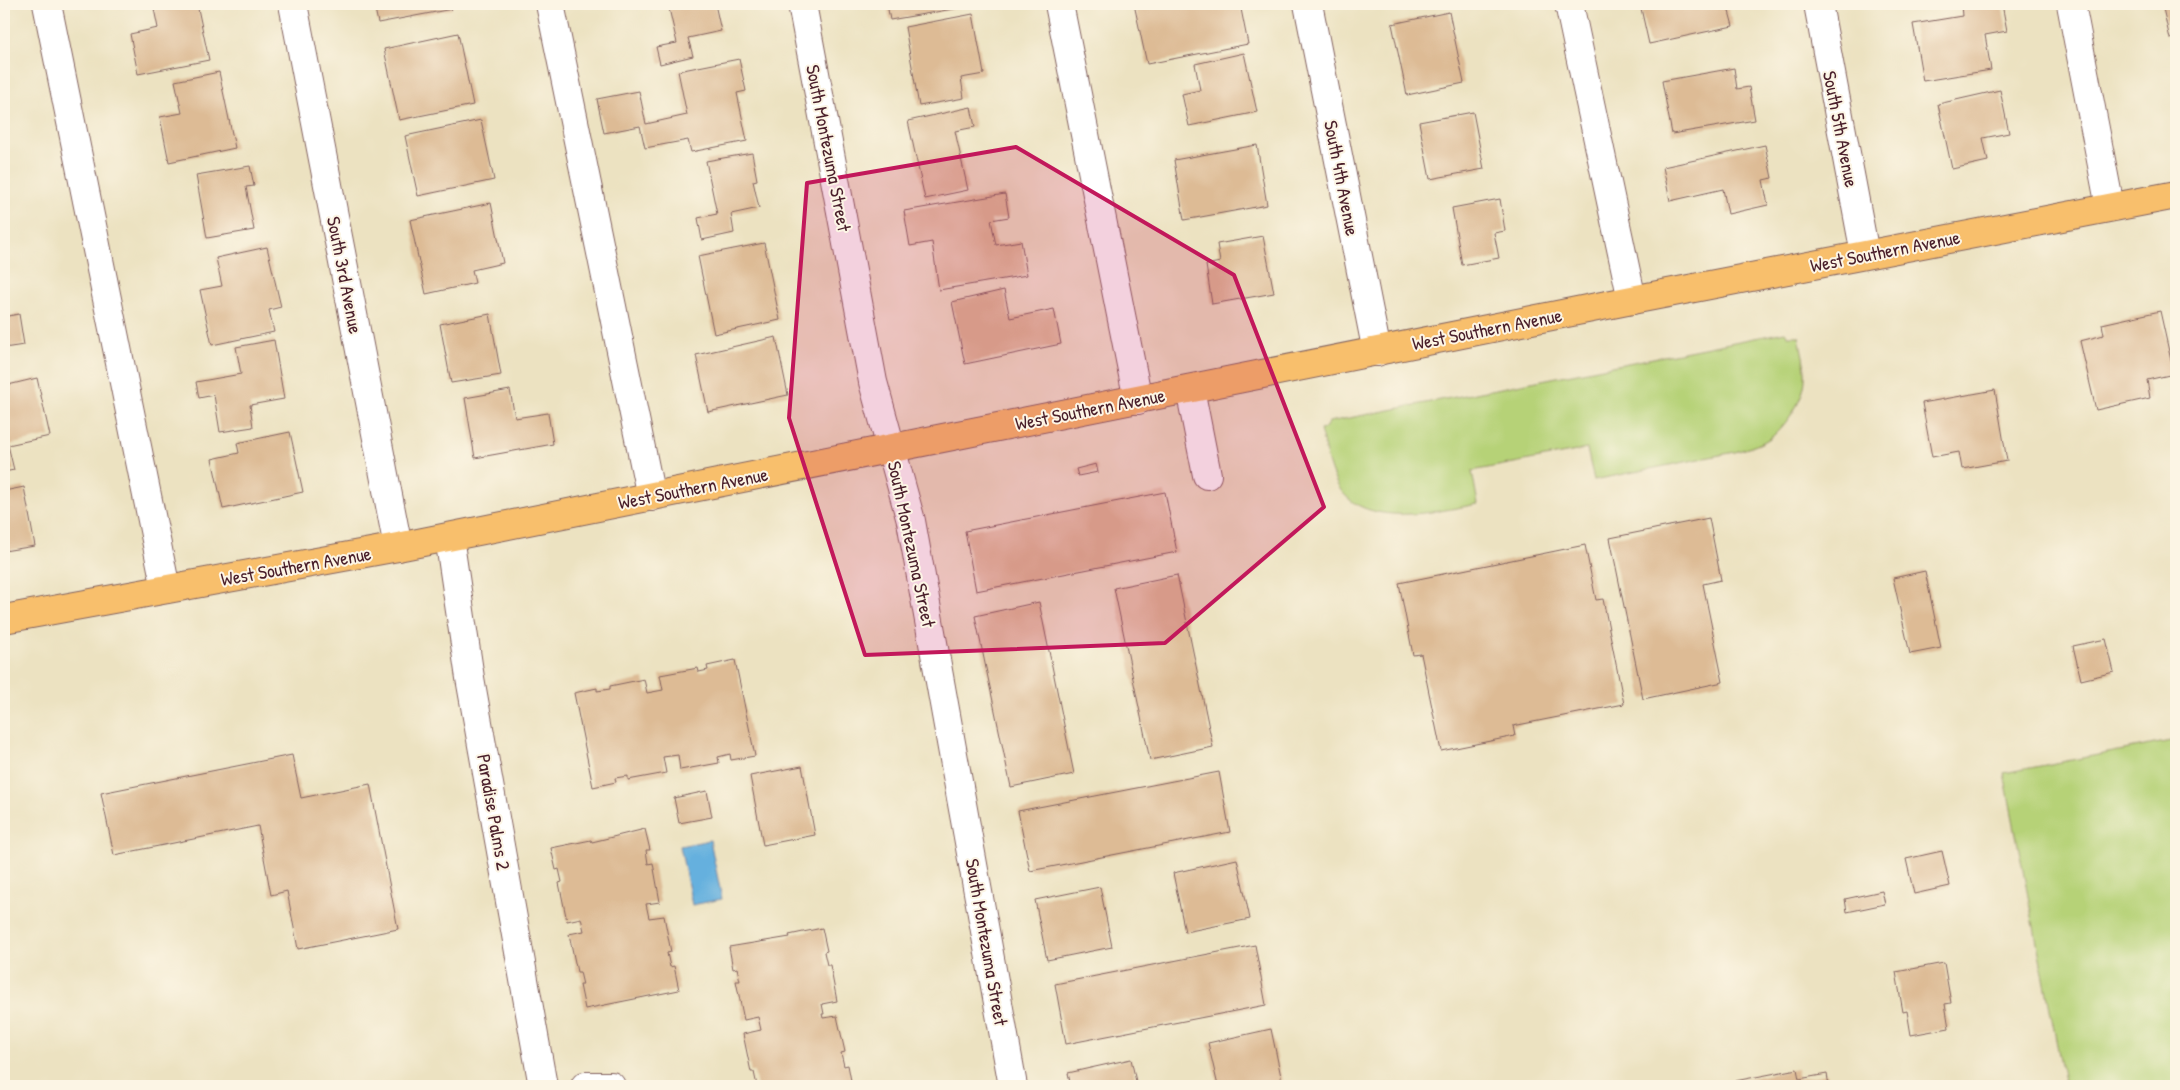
<svg xmlns="http://www.w3.org/2000/svg" width="2180" height="1090" font-family="'Patrick Hand',sans-serif">
<style>
.green{fill:#b6d277;stroke:#807851}
.water{fill:#65b0de;stroke:#586884}
.building{fill:#ddbb95}
.lines{fill:none;stroke-linecap:round;stroke-linejoin:round}
.minor-casing{stroke:#836360;stroke-width:30}
.major-casing{stroke:#836360;stroke-width:30}
.minor{stroke:#fff;stroke-width:28}
.major{stroke:#f8bf6c;stroke-width:28}
.marked{fill:#c2185b;fill-opacity:0.2;stroke:#c2185b;stroke-width:4;stroke-linejoin:round}
.labels{text-anchor:middle;stroke-width:4;stroke-linejoin:round;paint-order:stroke}
.street-label{font-size:19px;fill:#4a1f2b;stroke:#fcf5e5}
</style>
<rect width="100%" height="100%" fill="#fcf5e5"/>
<filter id="ink" filterUnits="userSpaceOnUse"><feTurbulence type="fractalNoise" baseFrequency=".02" numOctaves="2"/><feDisplacementMap in="SourceGraphic" scale="10" xChannelSelector="R" yChannelSelector="G"/><feConvolveMatrix kernelMatrix="1 2 1 2 8 2 1 2 1" color-interpolation-filters="sRGB"/></filter>
<filter id="wash" filterUnits="userSpaceOnUse"><feTurbulence type="fractalNoise" baseFrequency=".0096" numOctaves="4" result="noise"/><feDisplacementMap in="SourceGraphic" scale="20" xChannelSelector="R" yChannelSelector="G"/><feGaussianBlur stdDeviation="1.12" result="paint"/><feColorMatrix in="noise" values="0 0 0 0 0 0 0 0 0 0 0 0 0 0 0 0 0 1.4 0 .05"/><feComposite in="paint" operator="in"/></filter>
<g filter="url(#wash)">
<rect width="100%" height="100%" fill="#ece2c1"/>
<g class="green">
<path d="M1785,332L1788,336H1799C1801,349 1806,365 1805,378C1805,398 1788,422 1774,435C1764,444 1748,448 1735,452L1594,480L1587,449L1472,471L1478,504C1438,511 1362,531 1337,484C1328,468 1325,447 1320,430L1324,429L1329,422Z"/>
<path d="M2176,740V1086H2065L2004,773Z"/>
</g>
<path class="water" d="M710,840L722,899L692,905L680,846Z"/>
<g id="blocks">
<g class="building">
<path d="M153,4H197L209,60L138,74L130,34L158,28Z"/>
<path d="M374,4H451L452,9L378,23Z"/>
<path d="M668,4H715L721,31L688,38L693,56L660,64L656,47L677,43Z"/>
<path d="M887,4H976V5L890,20Z"/>
<path d="M1134,4H1240L1248,44L1147,64Z"/>
<path d="M1640,4H1727L1733,26L1649,44Z"/>
<path d="M1961,4H2002L2007,31L1985,35L1991,70L1923,81L1913,24L1962,16Z"/>
<path d="M2162,4H2176V38L2170,39Z"/>
<path d="M1449,12L1464,83L1407,95L1392,24Z"/>
<path d="M973,14L984,74L961,78L964,98L919,106L905,27Z"/>
<path d="M458,33L473,105L399,120L384,49Z"/>
<path d="M1244,53L1257,112L1189,126L1182,94L1200,90L1195,64Z"/>
<path d="M739,59L746,91L737,93L747,141L691,152L688,140L645,148L640,126L604,133L597,99L639,91L646,124L687,115L678,71Z"/>
<path d="M1734,68L1737,89L1749,87L1755,120L1672,134L1662,81Z"/>
<path d="M219,72L235,148L169,162L160,117L182,113L175,81Z"/>
<path d="M2000,90L2009,133L1983,138L1988,161L1952,169L1938,104Z"/>
<path d="M971,107L975,127L955,131L968,190L925,199L908,121Z"/>
<path d="M1473,112L1484,169L1430,179L1419,122Z"/>
<path d="M481,120L494,180L418,196L405,136Z"/>
<path d="M1257,145L1267,205L1184,220L1174,160Z"/>
<path d="M1765,145L1772,178L1763,180L1768,205L1728,214L1723,189L1670,201L1663,167Z"/>
<path d="M752,153L757,180L753,181L759,208L731,214L734,233L702,240L698,218L717,214L706,161Z"/>
<path d="M250,166L254,186L246,187L254,230L207,238L196,175Z"/>
<path d="M1005,194L1009,217L991,220L996,245L1021,241L1027,275L939,290L932,242L910,246L904,211Z"/>
<path d="M1500,199L1505,231L1494,233L1499,258L1462,265L1452,208Z"/>
<path d="M491,203L503,263L472,270L475,283L426,294L410,220Z"/>
<path d="M1263,236L1274,293L1212,304L1206,265L1220,262L1217,244Z"/>
<path d="M764,243L780,320L714,334L698,256Z"/>
<path d="M267,247L281,307L269,310L274,332L212,345L200,290L222,286L216,258Z"/>
<path d="M1004,290L1010,318L1054,309L1061,344L965,364L952,302Z"/>
<path d="M4,299L8,316L19,314L24,345L4,348Z"/>
<path d="M2160,311L2174,374L2147,380L2150,398L2096,410L2080,341L2104,335L2102,324Z"/>
<path d="M490,314L501,375L451,383L440,324Z"/>
<path d="M776,337L788,395L708,412L696,355Z"/>
<path d="M274,340L284,399L250,405L253,427L220,432L214,395L199,398L196,382L241,374L236,347Z"/>
<path d="M37,378L50,436L8,445L14,470L4,472V386Z"/>
<path d="M510,390L515,418L548,413L553,444L475,458L465,398Z"/>
<path d="M1995,390L2007,461L1962,469L1959,452L1932,457L1922,403Z"/>
<path d="M290,432L303,492L223,509L212,459L239,453L237,443Z"/>
<path d="M1096,464L1098,472L1078,476L1076,469Z"/>
<path d="M24,487L35,546L4,551V491Z"/>
<path d="M1165,492L1177,552L976,591L965,531Z"/>
<path d="M1709,518L1721,580L1703,584L1723,682L1643,699L1610,538Z"/>
<path d="M1585,545L1596,600L1603,599L1624,704L1513,726L1515,736L1441,751L1421,654L1413,655L1399,583Z"/>
<path d="M1925,571L1941,648L1910,654L1893,578Z"/>
<path d="M1177,575L1213,747L1150,760L1114,588Z"/>
<path d="M1039,602L1074,774L1011,787L975,616Z"/>
<path d="M2106,639L2114,672L2081,680L2073,646Z"/>
<path d="M735,660L755,756L731,760L730,754L718,757L719,763L680,770L678,755L663,757L666,773L628,780V776L615,778L616,782L593,787L574,693L597,688V691L610,689V686L644,679L647,693L663,690L660,675L698,668L699,672L708,670L707,666Z"/>
<path d="M292,755L301,798L370,784L398,929L298,949L287,891L271,895L258,826L114,855L101,793Z"/>
<path d="M802,766L815,835L763,845L750,776Z"/>
<path d="M1219,772L1230,832L1030,871L1018,811Z"/>
<path d="M707,791L712,817L679,823L674,798Z"/>
<path d="M645,829L650,850H646L648,864L653,863L660,902L646,904L649,918L664,916L671,952L667,953L670,967L674,966L679,990L585,1009L580,985H583L580,972H577L569,934L584,931L581,918L567,921L559,883L562,882L559,869L556,870L551,848L591,840L592,842Z"/>
<path d="M1942,851L1950,886L1914,894L1906,859Z"/>
<path d="M1237,859L1250,919L1185,932L1173,873Z"/>
<path d="M1100,887L1112,947L1047,960L1035,900Z"/>
<path d="M1882,891L1885,904L1847,912L1845,899Z"/>
<path d="M822,928L827,951L824,952L827,965H830L837,1001L822,1004L824,1014H822L823,1018L837,1016L845,1052L841,1053L844,1066L848,1065L852,1086H757L754,1072H751L743,1034L761,1030L758,1017L744,1020L736,981H740L737,968L733,969L729,947L790,937L789,935Z"/>
<path d="M1255,945L1266,1005L1066,1044L1055,984Z"/>
<path d="M1944,963L1951,1003L1945,1004L1949,1028L1911,1035L1907,1011L1903,1012L1896,972Z"/>
<path d="M1271,1029L1283,1086H1218L1208,1043Z"/>
<path d="M1131,1059L1137,1086H1071L1068,1073Z"/>
<path d="M1797,1069L1799,1079L1827,1074L1829,1086H1709Z"/>
</g>
</g>
</g>
<g filter="url(#ink)">
<use href="#blocks" fill-opacity="0" stroke="#836360" stroke-width="1"/>
<g class="lines">
<g class="minor-casing">
<g id="minor">
<path d="M47,4L166,589"/>
<path d="M293,4L398,547"/>
<path d="M550,4L651,497"/>
<path d="M802,4L873,382L911,521L1013,1086"/>
<path d="M1059,4L1138,400"/>
<path d="M1308,4L1377,352"/>
<path d="M1569,4L1632,300"/>
<path d="M1818,4L1865,254"/>
<path d="M2071,4L2110,207"/>
<path d="M1190,389L1207,475"/>
<path d="M449,537L470,678L543,1086"/>
<path d="M585,1086H611"/>
</g>
</g>
<g class="major-casing">
<path id="major" d="M4,619L398,547L1632,300L2176,195"/>
</g>
<use href="#minor" class="minor"/>
<use href="#major" class="major"/>
</g>
</g>
<path class="marked" d="M1016,147L1234,275L1324,507L1165,643L865,655L789,418L807,183Z"/>
<g class="labels">
<g class="street-label">
<text transform="translate(1841 129) rotate(79)" y="7">South 5th Avenue</text>
<text transform="translate(829 148) rotate(79)" y="7">South Montezuma Street</text>
<text transform="translate(1342 178) rotate(79)" y="7">South 4th Avenue</text>
<text transform="translate(1885 251) rotate(-11)" y="7">West Southern Avenue</text>
<text transform="translate(345 275) rotate(79)" y="7">South 3rd Avenue</text>
<text transform="translate(1487 329) rotate(-11)" y="7">West Southern Avenue</text>
<text transform="translate(1090 409) rotate(-11)" y="7">West Southern Avenue</text>
<text transform="translate(693 488) rotate(-11)" y="7">West Southern Avenue</text>
<text transform="translate(912 544) rotate(78)" y="7">South Montezuma Street</text>
<text transform="translate(296 566) rotate(-10)" y="7">West Southern Avenue</text>
<text transform="translate(494 812) rotate(80)" y="7">Paradise Palms 2</text>
<text transform="translate(987 942) rotate(80)" y="7">South Montezuma Street</text>
</g>
</g>
<rect width="2180" height="1090" fill="none" stroke="#fcf5e5" stroke-width="20"/>
</svg>
